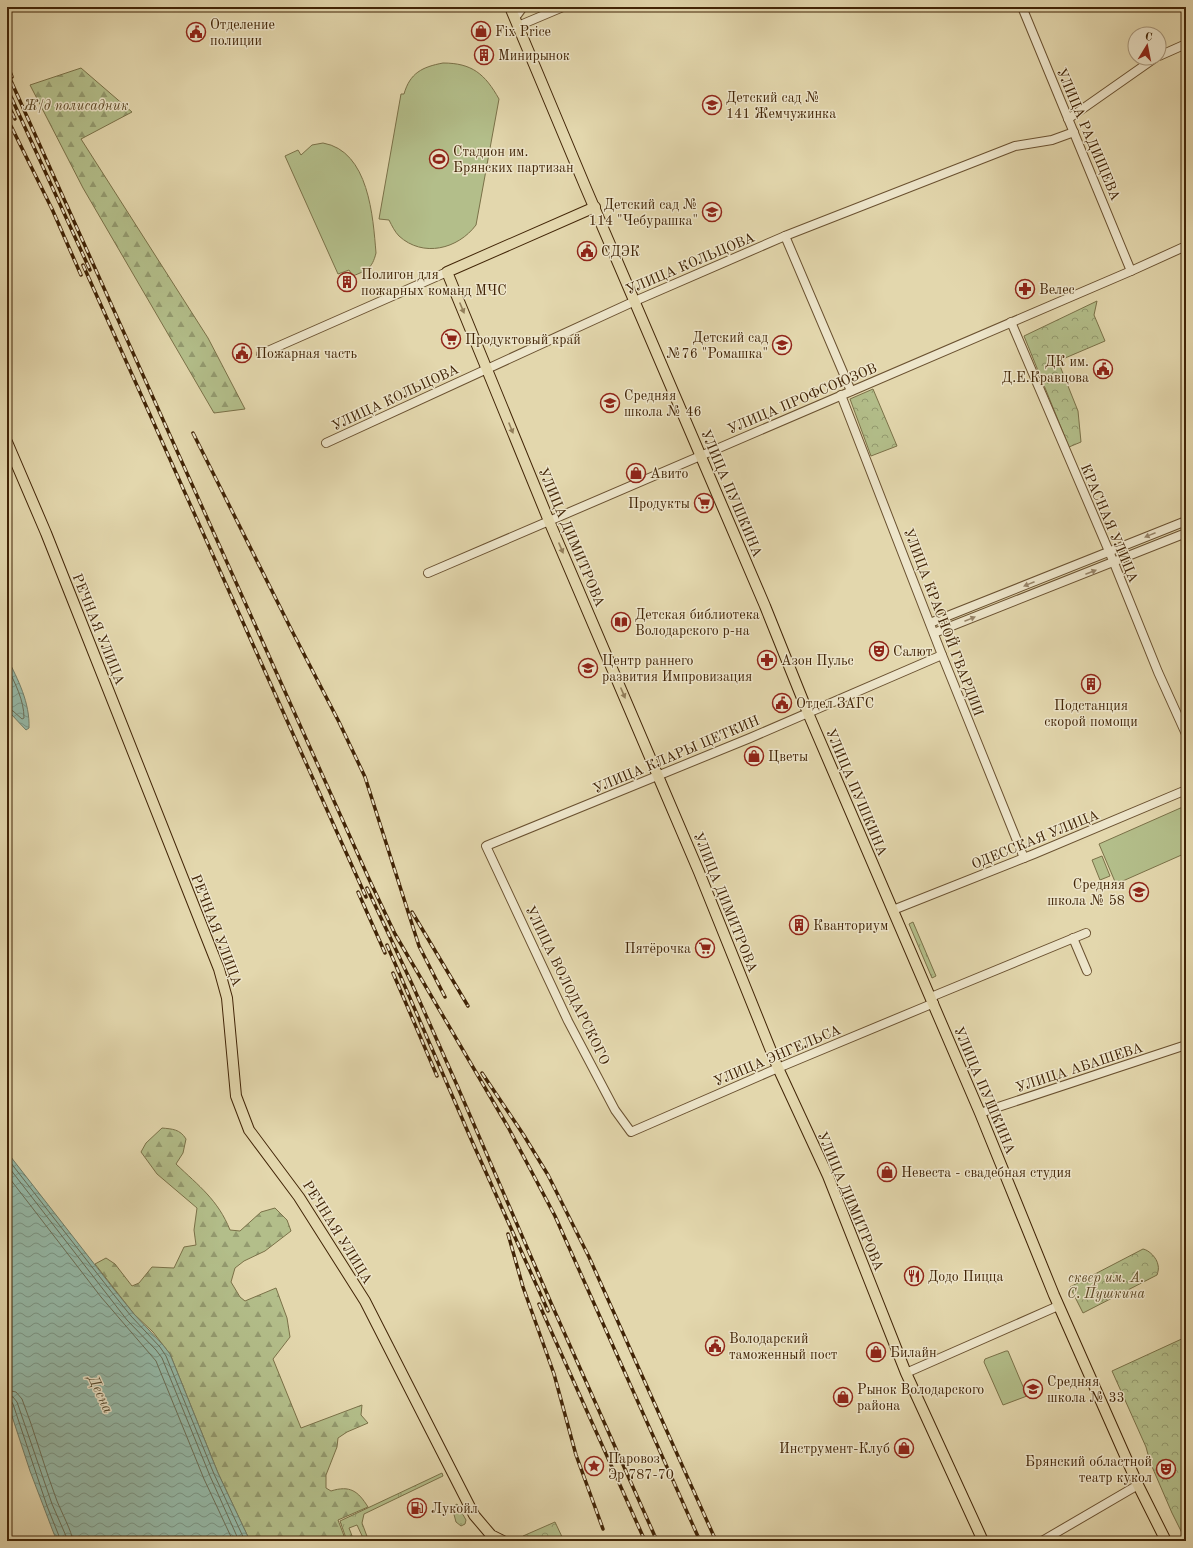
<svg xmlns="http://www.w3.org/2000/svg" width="1193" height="1548" font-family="'Old Standard TT',serif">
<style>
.grass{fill:url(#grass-tufts);stroke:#7a7148}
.forest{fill:url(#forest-firs);stroke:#7a7148}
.park{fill:url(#park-crowns);stroke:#7a7148}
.pitch{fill:#b3be8a;stroke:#7a7148}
.water{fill:url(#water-waves);stroke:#737e68}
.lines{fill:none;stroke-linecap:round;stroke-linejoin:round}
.shore{stroke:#6b6f58;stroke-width:1}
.minor-casing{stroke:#6a5130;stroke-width:10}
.major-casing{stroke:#412406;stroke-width:12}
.minor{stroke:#ede5ca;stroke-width:8}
.major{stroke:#e3d7ad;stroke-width:10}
.rail-casing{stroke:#412406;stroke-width:3.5}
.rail{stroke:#ede5ca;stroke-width:2;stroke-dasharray:6;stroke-linecap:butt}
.oneway{fill:#927e5a}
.oneway2{fill:#978468}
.labels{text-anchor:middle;stroke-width:3;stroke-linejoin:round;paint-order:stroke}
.poi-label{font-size:14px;fill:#412406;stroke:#ede5ca;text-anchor:start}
.park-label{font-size:14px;font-style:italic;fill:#5e4a27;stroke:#ede5ca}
.street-label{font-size:14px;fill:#412406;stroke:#ede5ca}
.water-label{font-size:15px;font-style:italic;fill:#564a2f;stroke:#ede5ca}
</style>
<defs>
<pattern id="grass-tufts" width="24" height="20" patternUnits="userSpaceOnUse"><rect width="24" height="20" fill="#b3be8a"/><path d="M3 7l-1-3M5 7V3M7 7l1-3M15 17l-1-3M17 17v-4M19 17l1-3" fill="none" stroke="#939a6f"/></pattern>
<pattern id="forest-firs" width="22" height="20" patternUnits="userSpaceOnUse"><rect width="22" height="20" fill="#b3be8a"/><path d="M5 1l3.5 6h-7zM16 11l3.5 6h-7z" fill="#939a6f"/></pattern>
<pattern id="park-crowns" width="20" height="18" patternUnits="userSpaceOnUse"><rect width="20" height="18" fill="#b3be8a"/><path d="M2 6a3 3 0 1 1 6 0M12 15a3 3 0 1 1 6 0" fill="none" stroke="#939a6f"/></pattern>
<pattern id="water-waves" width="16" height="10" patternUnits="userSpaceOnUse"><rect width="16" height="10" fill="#95baa9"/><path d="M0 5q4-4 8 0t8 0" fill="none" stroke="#7b9788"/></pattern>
</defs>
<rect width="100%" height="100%" fill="#e3d7ad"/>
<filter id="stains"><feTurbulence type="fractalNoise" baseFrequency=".005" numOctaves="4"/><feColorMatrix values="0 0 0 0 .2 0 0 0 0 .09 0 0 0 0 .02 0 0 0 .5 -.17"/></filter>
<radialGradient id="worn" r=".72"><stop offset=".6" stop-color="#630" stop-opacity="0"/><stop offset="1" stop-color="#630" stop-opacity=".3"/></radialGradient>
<g class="grass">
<path d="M913,922L936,976L932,978L909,924Z"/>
<path d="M442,1473L443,1476L364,1514L362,1523L368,1539L364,1540L357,1525L349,1528L354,1541H347L340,1521Z"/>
<path d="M457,1504L466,1520L465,1524L461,1526L456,1522L452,1507Z"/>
</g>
<g class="forest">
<path d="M81,68L132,112L81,139L208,338L245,409L214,413L83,188L30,85Z"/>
<path d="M162,1128C172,1129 180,1129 186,1139L183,1153L176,1164C199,1186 218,1200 230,1230L240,1231L261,1212L275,1208L287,1220L291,1231L265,1251L244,1261L235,1268L231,1282L240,1297L245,1301L276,1288L287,1318L290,1337L273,1359L301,1428L362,1405L361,1415L368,1423L347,1432L338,1438L337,1447L326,1475V1488L331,1491C350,1485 358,1491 368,1507L338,1520L346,1541H314V1538L309,1537L307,1541H250L218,1473L170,1354L153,1332L134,1314L95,1264L106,1258L115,1264L132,1286L139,1283L152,1267L174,1268L184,1247L196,1245L194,1230L197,1208L157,1174L141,1152L146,1143Z"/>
</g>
<g class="park">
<path d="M1097,301L1094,315L1105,341L1058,361L1078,411L1081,442L1069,447L1024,336Z"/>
<path d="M873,389L897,446L871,456L850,399Z"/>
<path d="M1143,1249C1149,1250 1157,1258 1158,1265C1159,1268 1158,1272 1157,1275L1083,1313L1070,1287Z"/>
<path d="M1186,1337V1541L1172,1513L1150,1462L1146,1447L1112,1371Z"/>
<path d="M555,1522L564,1541H525L523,1536Z"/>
</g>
<g class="pitch">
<path d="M443,63C472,63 485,74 499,99L476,225C458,249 423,258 399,236C395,232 392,226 389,220L379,219L401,94H404C410,73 422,67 443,63Z"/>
<path d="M323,143C369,151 373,217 376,253C372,269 367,270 353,276L349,270L338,274L285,156L298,150L301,155L312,145Z"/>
<path d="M1185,806L1186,853L1116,884L1099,844Z"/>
<path d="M1102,856L1110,876L1100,880L1092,860Z"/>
<path d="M1006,1351H1008L1027,1396L1003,1405L984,1362L985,1359Z"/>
</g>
<g class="water">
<path d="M7,658C18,679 30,703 29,728L26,730L11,714L7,712Z"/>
<path d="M7,1152L113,1288L134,1314L163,1345L170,1354L218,1473L250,1541H58L54,1534L30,1471L7,1401Z"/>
</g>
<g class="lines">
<g class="shore">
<path d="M7,667C15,683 24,700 24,718L22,719L13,711L7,708"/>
<path d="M7,1158L110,1290L131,1316L160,1347L166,1356L214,1474L245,1541"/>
<path d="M7,1165L106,1293L127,1320L156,1350L162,1358L210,1476L239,1541"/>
<path d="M7,1175L101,1297L156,1361L204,1479L233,1541"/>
<path d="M7,1390L16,1392L22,1399C35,1432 44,1467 57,1501C61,1511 72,1532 73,1541"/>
<path d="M7,1396L13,1397L17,1402L52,1504L66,1536L67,1541"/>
<path d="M7,1401H11L13,1404L47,1506L61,1541"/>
</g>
<g class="minor-casing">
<g id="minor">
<path d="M1022,7L1131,271"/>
<path d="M515,18L523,7"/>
<path d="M518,26L563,7"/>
<path d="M1159,56L1186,44"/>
<path d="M1068,119L1155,58"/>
<path d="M785,236L851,391"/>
<path d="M1011,322L1114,563L1158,672L1186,734"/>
<path d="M261,354L447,272"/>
<path d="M841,395L942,655L1024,858"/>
<path d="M326,443L635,301L785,236L1015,146L1052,140L1074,132"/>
<path d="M428,573L1131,271L1186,246"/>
<path d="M930,623L1186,521"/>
<path d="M934,633L1186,533"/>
<path d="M893,910L1034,854L1186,790"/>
<path d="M1073,938L1087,971"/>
<path d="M931,997L1086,933"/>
<path d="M934,1003L778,1068L631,1132L615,1110L568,1021L486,846L750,738L942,655"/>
<path d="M980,1113L1186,1045"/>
<path d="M906,1373L1058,1306"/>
<path d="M1042,1541L1138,1485"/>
</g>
</g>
<g class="major-casing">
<g id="major">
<path d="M510,7L585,186L765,606L808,713L980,1113L1054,1295L1138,1485L1166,1541"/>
<path d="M595,207L447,272L549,521L699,872L778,1068L828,1176L906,1373L983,1541"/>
<path d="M7,442L46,533L219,969L227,998L236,1096L249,1130L299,1197L365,1301L474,1515L491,1535L503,1541"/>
</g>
</g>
<use href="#minor" class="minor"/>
<use href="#major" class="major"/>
<g class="rail-casing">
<g id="rail">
<path d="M7,64L12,77"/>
<path d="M7,72L369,879L395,934L508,1127L555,1216L700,1541"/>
<path d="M7,88L90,270"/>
<path d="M7,102L15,119"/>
<path d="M7,118L52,209L81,275"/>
<path d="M83,265L366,897"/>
<path d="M193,433L292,631L339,722L365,777L419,946L445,997"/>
<path d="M367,888L412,984L456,1083L551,1303L657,1541"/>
<path d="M358,892L385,953"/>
<path d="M412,912L468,1006"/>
<path d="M387,945L471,1139L548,1311"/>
<path d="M393,973L437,1076"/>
<path d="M482,1073L523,1134L548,1175L589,1257L716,1541"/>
<path d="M508,1234L523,1287L554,1374L576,1455L603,1529"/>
<path d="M539,1304L645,1541"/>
</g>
</g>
<use href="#rail" class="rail"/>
</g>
<defs><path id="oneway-solid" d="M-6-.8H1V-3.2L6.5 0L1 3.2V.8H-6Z"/></defs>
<g class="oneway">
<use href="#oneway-solid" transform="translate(462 308) rotate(67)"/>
<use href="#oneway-solid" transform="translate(511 428) rotate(68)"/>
<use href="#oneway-solid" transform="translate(561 548) rotate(67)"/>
<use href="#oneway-solid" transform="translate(623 693) rotate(67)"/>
</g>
<g class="oneway2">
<use href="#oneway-solid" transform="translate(1150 535) rotate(158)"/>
<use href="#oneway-solid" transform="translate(1091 572) rotate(-21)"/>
<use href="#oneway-solid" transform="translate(1029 584) rotate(158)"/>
<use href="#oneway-solid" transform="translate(970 619) rotate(-22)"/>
</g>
<defs>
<g id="shop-ring" transform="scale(1)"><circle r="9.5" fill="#ede5ca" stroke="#8f2418" stroke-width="1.5"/><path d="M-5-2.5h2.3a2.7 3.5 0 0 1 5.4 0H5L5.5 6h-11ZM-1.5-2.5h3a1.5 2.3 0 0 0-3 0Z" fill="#8f2418"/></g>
<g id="civic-ring" transform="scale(1)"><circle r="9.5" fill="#ede5ca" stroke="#8f2418" stroke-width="1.5"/><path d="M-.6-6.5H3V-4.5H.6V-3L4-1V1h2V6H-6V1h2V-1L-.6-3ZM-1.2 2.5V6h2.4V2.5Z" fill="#8f2418"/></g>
<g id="building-ring" transform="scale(1)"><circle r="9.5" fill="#ede5ca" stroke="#8f2418" stroke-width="1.5"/><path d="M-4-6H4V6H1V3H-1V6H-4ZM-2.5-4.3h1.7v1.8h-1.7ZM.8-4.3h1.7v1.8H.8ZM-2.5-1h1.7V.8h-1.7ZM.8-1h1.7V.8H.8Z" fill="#8f2418"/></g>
<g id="school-ring" transform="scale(1)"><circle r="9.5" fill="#ede5ca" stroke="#8f2418" stroke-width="1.5"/><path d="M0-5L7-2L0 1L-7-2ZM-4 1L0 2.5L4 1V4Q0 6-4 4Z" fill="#8f2418"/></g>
<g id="stadium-ring" transform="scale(1)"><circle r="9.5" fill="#ede5ca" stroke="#8f2418" stroke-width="1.5"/><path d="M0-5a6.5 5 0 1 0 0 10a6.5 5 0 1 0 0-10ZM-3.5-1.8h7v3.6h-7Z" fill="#8f2418"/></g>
<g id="pharmacy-ring" transform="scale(1)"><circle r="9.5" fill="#ede5ca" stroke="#8f2418" stroke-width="1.5"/><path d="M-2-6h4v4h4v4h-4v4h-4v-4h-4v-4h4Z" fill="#8f2418"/></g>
<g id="supermarket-ring" transform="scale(1)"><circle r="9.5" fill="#ede5ca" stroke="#8f2418" stroke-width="1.5"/><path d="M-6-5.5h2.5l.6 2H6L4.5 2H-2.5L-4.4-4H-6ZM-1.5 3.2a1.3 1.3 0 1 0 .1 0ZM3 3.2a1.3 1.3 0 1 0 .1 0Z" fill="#8f2418"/></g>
<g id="library-ring" transform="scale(1)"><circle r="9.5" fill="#ede5ca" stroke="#8f2418" stroke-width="1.5"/><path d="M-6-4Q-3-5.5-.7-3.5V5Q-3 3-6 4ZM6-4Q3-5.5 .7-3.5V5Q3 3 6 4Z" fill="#8f2418"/></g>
<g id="theatre-ring" transform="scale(1)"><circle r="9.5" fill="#ede5ca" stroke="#8f2418" stroke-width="1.5"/><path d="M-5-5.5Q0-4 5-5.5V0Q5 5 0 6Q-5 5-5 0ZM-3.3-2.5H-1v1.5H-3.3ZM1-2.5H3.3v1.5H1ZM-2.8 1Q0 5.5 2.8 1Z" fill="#8f2418"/></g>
<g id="restaurant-ring" transform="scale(1)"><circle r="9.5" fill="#ede5ca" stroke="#8f2418" stroke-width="1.5"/><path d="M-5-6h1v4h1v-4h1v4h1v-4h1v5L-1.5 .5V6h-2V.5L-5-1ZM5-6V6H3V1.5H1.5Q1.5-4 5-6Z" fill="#8f2418"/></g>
<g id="sight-ring" transform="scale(1)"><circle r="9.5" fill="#ede5ca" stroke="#8f2418" stroke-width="1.5"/><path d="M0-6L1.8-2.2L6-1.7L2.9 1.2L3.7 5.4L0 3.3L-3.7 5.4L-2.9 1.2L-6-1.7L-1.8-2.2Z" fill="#8f2418"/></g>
<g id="fuel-ring" transform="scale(1)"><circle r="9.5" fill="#ede5ca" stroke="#8f2418" stroke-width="1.5"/><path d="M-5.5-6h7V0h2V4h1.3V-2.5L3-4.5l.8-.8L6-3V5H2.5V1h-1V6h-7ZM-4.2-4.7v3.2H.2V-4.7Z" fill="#8f2418"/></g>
</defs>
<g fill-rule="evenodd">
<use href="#shop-ring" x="481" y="31"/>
<use href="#civic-ring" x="196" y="32"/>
<use href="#building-ring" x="484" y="55"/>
<use href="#school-ring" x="712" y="105"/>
<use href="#stadium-ring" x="439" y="159"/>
<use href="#school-ring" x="712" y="212"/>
<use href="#civic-ring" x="587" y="251"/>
<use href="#building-ring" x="347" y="282"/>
<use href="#pharmacy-ring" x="1025" y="289"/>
<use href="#supermarket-ring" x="451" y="339"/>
<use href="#school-ring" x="782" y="345"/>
<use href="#civic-ring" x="242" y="353"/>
<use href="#civic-ring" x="1103" y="369"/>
<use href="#school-ring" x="610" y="403"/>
<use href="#shop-ring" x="636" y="473"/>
<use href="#supermarket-ring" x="704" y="503"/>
<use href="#library-ring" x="621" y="622"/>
<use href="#theatre-ring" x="879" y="651"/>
<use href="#pharmacy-ring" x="767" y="660"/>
<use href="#school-ring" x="588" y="668"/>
<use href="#building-ring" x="1091" y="684"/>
<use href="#civic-ring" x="782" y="703"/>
<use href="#shop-ring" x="754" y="756"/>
<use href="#school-ring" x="1139" y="892"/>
<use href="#building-ring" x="799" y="925"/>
<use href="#supermarket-ring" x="705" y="948"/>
<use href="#shop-ring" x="887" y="1172"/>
<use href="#restaurant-ring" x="914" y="1276"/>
<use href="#civic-ring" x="715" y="1346"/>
<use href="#shop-ring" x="876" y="1352"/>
<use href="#school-ring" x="1033" y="1389"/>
<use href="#shop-ring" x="843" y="1397"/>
<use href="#shop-ring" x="904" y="1448"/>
<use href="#sight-ring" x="594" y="1466"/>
<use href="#theatre-ring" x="1166" y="1469"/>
<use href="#fuel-ring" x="417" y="1508"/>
</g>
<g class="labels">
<g class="poi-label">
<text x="210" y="29">Отделение<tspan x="210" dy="16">полиции</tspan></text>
<text x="495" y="36">Fix Price</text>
<text x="498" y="60">Минирынок</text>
<text x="726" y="102">Детский сад №<tspan x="726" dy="16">141 Жемчужинка</tspan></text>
<text x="453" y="156">Стадион им.<tspan x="453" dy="16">Брянских партизан</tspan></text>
<text x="698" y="209" text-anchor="end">Детский сад №<tspan x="698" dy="16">114 "Чебурашка"</tspan></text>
<text x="601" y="256">СДЭК</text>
<text x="361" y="279">Полигон для<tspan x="361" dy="16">пожарных команд МЧС</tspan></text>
<text x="1039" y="294">Велес</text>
<text x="768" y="342" text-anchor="end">Детский сад<tspan x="768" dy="16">№76 "Ромашка"</tspan></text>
<text x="465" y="344">Продуктовый край</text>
<text x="256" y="358">Пожарная часть</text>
<text x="1089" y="366" text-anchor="end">ДК им.<tspan x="1089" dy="16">Д.Е.Кравцова</tspan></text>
<text x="624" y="400">Средняя<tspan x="624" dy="16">школа № 46</tspan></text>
<text x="650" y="478">Авито</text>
<text x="690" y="508" text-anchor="end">Продукты</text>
<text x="635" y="619">Детская библиотека<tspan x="635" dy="16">Володарского р-на</tspan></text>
<text x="893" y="656">Салют</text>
<text x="602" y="665">Центр раннего<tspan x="602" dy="16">развития Импровизация</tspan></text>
<text x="781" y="665">Азон Пульс</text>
<text x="796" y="708">Отдел ЗАГС</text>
<text x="1091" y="710" text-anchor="middle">Подстанция<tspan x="1091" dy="16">скорой помощи</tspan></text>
<text x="768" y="761">Цветы</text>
<text x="1125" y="889" text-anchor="end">Средняя<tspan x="1125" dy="16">школа № 58</tspan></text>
<text x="813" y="930">Кванториум</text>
<text x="691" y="953" text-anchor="end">Пятёрочка</text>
<text x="901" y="1177">Невеста - свадебная студия</text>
<text x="928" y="1281">Додо Пицца</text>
<text x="729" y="1343">Володарский<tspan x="729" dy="16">таможенный пост</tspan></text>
<text x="890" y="1357">Билайн</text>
<text x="1047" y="1386">Средняя<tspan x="1047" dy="16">школа № 33</tspan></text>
<text x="857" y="1394">Рынок Володарского<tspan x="857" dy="16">района</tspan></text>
<text x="890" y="1453" text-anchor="end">Инструмент-Клуб</text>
<text x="608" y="1463">Паровоз<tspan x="608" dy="16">Эр 787-70</tspan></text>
<text x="1152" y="1466" text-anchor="end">Брянский областной<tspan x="1152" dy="16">театр кукол</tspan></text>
<text x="431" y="1513">Лукойл</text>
</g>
<g class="park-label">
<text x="76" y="110">Ж/д полисадник</text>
<text x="1106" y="1282">сквер им. А.<tspan x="1106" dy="16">С. Пушкина</tspan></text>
</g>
<g class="street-label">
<text transform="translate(1089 134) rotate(67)" y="5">УЛИЦА РАДИЩЕВА</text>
<text transform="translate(690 263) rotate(-23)" y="5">УЛИЦА КОЛЬЦОВА</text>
<text transform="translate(395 397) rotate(-25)" y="5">УЛИЦА КОЛЬЦОВА</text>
<text transform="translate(802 398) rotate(-23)" y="5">УЛИЦА ПРОФСОЮЗОВ</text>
<text transform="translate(732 493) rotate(67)" y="5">УЛИЦА ПУШКИНА</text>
<text transform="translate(1110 523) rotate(67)" y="5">КРАСНАЯ УЛИЦА</text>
<text transform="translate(572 537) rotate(67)" y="5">УЛИЦА ДИМИТРОВА</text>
<text transform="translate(944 622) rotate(69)" y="5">УЛИЦА КРАСНОЙ ГВАРДИИ</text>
<text transform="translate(99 629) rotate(68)" y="5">РЕЧНАЯ УЛИЦА</text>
<text transform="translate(676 754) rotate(-23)" y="5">УЛИЦА КЛАРЫ ЦЕТКИН</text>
<text transform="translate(857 792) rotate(67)" y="5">УЛИЦА ПУШКИНА</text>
<text transform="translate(1035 839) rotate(-22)" y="5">ОДЕССКАЯ УЛИЦА</text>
<text transform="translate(726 902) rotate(68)" y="5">УЛИЦА ДИМИТРОВА</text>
<text transform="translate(217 930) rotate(69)" y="5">РЕЧНАЯ УЛИЦА</text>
<text transform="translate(568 985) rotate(64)" y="5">УЛИЦА ВОЛОДАРСКОГО</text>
<text transform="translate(777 1055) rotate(-23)" y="5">УЛИЦА ЭНГЕЛЬСА</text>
<text transform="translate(1079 1067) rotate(-18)" y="5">УЛИЦА АБАШЕВА</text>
<text transform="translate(985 1090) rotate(67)" y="5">УЛИЦА ПУШКИНА</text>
<text transform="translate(851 1201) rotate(67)" y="5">УЛИЦА ДИМИТРОВА</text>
<text transform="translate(338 1232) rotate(58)" y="5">РЕЧНАЯ УЛИЦА</text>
</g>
<g class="water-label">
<text transform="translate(101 1394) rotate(65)" y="5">Десна</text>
</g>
</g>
<rect width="1193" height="1548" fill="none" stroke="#e3d7ad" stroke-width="24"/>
<rect x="8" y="8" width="1177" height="1532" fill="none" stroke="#412406" stroke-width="2"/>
<rect x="12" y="12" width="1169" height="1524" fill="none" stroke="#412406"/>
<g transform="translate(1147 46) rotate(10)"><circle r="19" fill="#ede5ca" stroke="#a8987c"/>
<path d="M0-3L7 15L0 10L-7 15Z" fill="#8f2418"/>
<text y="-6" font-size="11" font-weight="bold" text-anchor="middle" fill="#412406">С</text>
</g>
<rect width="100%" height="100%" filter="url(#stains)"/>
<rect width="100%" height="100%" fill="url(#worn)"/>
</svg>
